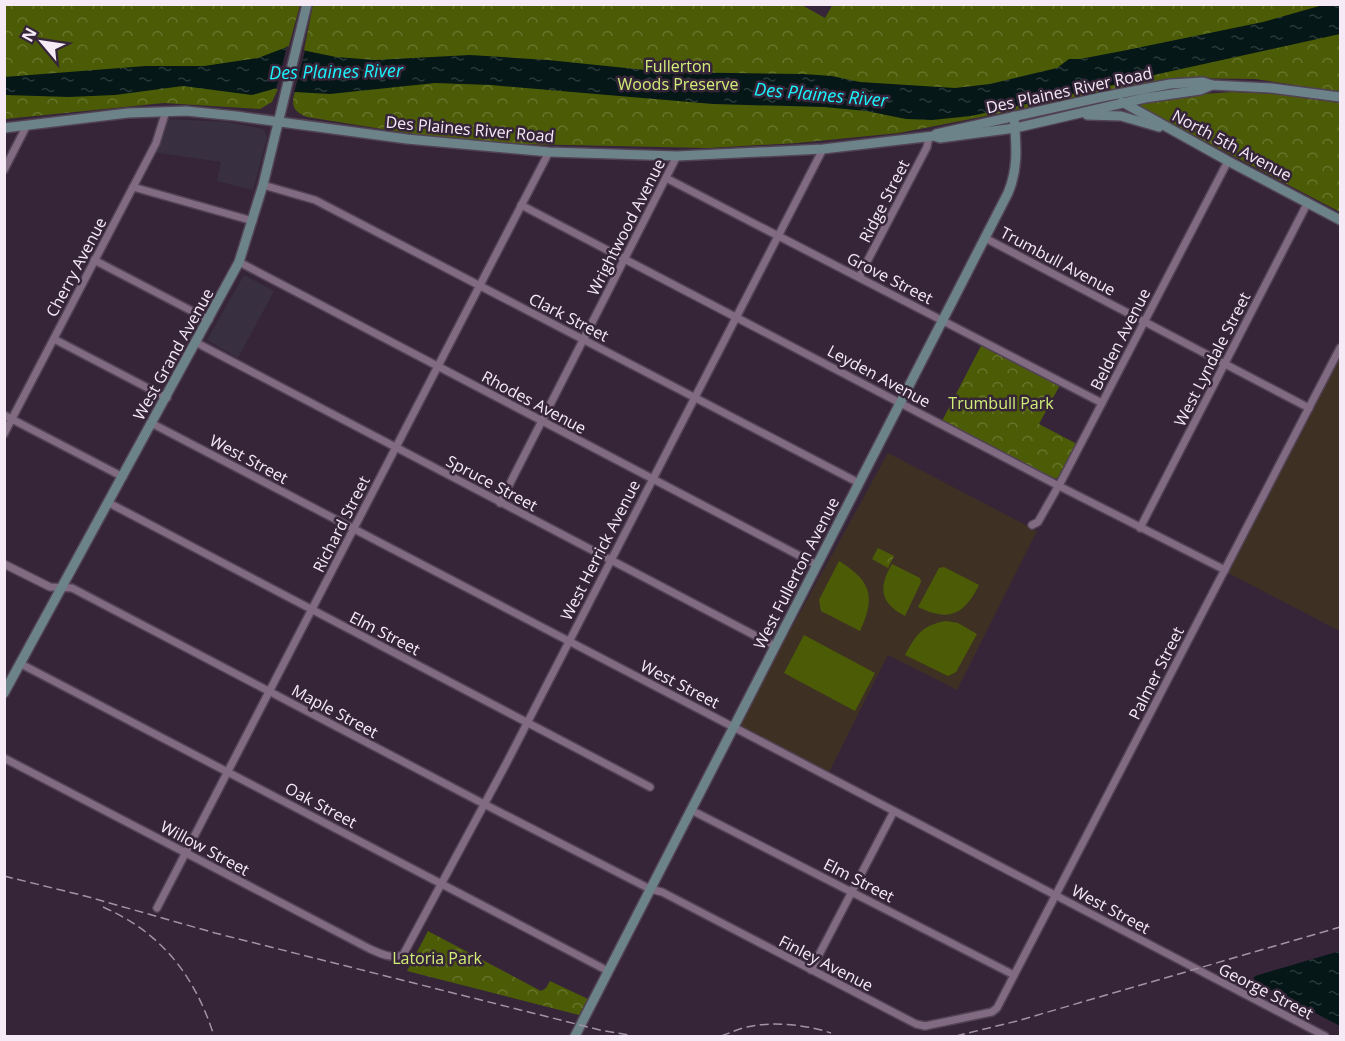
<svg xmlns="http://www.w3.org/2000/svg" width="1345" height="1041" font-family="'Open Sans',sans-serif">
<style>
.commercial{fill:#383040}
.education{fill:#3e3123}
.green{fill:#4c5c06}
.park{fill:url(#park-crowns)}
.water{fill:url(#water-ripples)}
.pier{fill:#362539}
.lines{fill:none;stroke-linecap:round;stroke-linejoin:round}
.street-casing{stroke:#514254;stroke-width:10}
.secondary-casing{stroke:#514254;stroke-width:12}
.street{stroke:#806b82;stroke-width:7}
.secondary{stroke:#6c8389;stroke-width:9}
.rail{stroke:#a293a3;stroke-width:1.5;stroke-dasharray:9 4.5;stroke-linecap:butt}
.labels{text-anchor:middle;stroke-width:5;stroke-linejoin:round;paint-order:stroke}
.park-label{font-size:16px;fill:#d1ee78;stroke:#362539}
.street-label{font-size:16px;fill:#f6eaf7;stroke:#362539}
.water-label{font-size:18px;font-style:italic;fill:#1af5fe;stroke:#362539}
</style>
<defs>
<pattern id="park-crowns" width="20" height="18" patternUnits="userSpaceOnUse" patternTransform="scale(1.5)"><rect width="20" height="18" fill="#4c5c06"/><path d="M2 6a3 3 0 1 1 6 0M12 15a3 3 0 1 1 6 0" fill="none" stroke="#66742b"/></pattern>
<pattern id="water-ripples" width="26" height="14" patternUnits="userSpaceOnUse" patternTransform="scale(1.5)"><rect width="26" height="14" fill="#051717"/><path d="M2 4q2-2 4 0t4 0M15 11q2-2 4 0t4 0" fill="none" stroke="#2a393a"/></pattern>
</defs>
<rect width="100%" height="100%" fill="#362539"/>
<g class="commercial">
<path d="M166,119L227,122L263,129L267,137L253,190L217,181L221,162L153,152Z"/>
<path d="M244,275L274,291L238,358L207,340Z"/>
</g>
<g class="education">
<path d="M1340,357V631L1228,573Z"/>
<path d="M888,453L1037,531L957,690L888,655L829,772L738,725Z"/>
</g>
<g class="green">
<path d="M839,561C871,581 876,596 860,631L821,611L819,600Z"/>
<path d="M892,564L920,578L921,582L905,616C880,603 878,588 892,564Z"/>
<path d="M944,567L979,585C964,615 949,622 918,607L939,568Z"/>
<path d="M946,621L958,623L977,634L956,672L948,676L905,655C916,635 922,625 946,621Z"/>
<path d="M804,635L875,673L855,711L784,673Z"/>
</g>
<g class="park">
<path d="M800,4L825,18L833,4L1340,5V92L1255,79L1179,78L899,133L797,143L708,148L520,144L426,136L307,117C286,109 294,97 298,81C300,71 303,61 305,51L304,50L313,5Z"/>
<path d="M4,5H300L277,89H278L272,102L260,109L164,103L5,119Z"/>
<path d="M1233,92L1277,94L1340,103V212L1136,105L1189,95Z"/>
<path d="M982,344L1060,385L1039,424L1077,444L1058,478H1052L942,421Z"/>
<path d="M878,548L894,556L888,568L872,559Z"/>
<path d="M428,931L541,991L546,988L550,981L588,999L579,1015L407,971Z"/>
</g>
<g class="water">
<path d="M1323,5H1340V34L1154,75L1148,78L1147,82L1136,80L971,116L932,120L906,119L866,111L824,107L713,104L491,85L435,83L330,94L295,92L277,88L252,95L183,86L115,95L69,97L5,95L4,77L146,66H204L258,58L287,47L336,57L375,60L470,55L548,60L665,72L803,74L832,76L860,82L955,88L990,84L1057,68L1069,59H1080L1122,51L1263,22Z"/>
<path d="M1340,951V1026L1254,981V977L1258,975Z"/>
</g>
<path class="pier" d="M287,46L305,51L294,93L276,89Z"/>
<g class="lines">
<g class="street-casing">
<g id="street">
<path d="M4,170L27,125"/>
<path d="M666,178L1102,403"/>
<path d="M263,185L315,200L859,483"/>
<path d="M133,187L253,221"/>
<path d="M521,205L1057,485L1225,570"/>
<path d="M985,238L1309,408"/>
<path d="M94,260L209,320"/>
<path d="M239,262L817,565"/>
<path d="M859,277L927,147L929,136"/>
<path d="M54,339L167,398"/>
<path d="M197,343L775,646"/>
<path d="M4,415L123,477"/>
<path d="M153,424L1325,1036"/>
<path d="M4,434L156,143L166,111"/>
<path d="M109,503L650,787"/>
<path d="M500,503L677,156"/>
<path d="M1032,525L1038,522L1063,478L1228,161"/>
<path d="M1140,528L1308,202"/>
<path d="M4,564L50,587L72,588L484,804L650,889L662,892L916,1024L925,1026L992,1012L997,1008L1340,348"/>
<path d="M21,664L608,971"/>
<path d="M4,758L370,949C381,954 392,959 403,955L506,764L823,149"/>
<path d="M691,810L1014,975"/>
<path d="M157,908L549,152"/>
<path d="M811,970L894,811"/>
</g>
</g>
<g class="secondary-casing">
<g id="secondary">
<path d="M1122,102L1228,161L1340,220"/>
<path d="M1087,115L1121,116L1159,127"/>
<path d="M4,128L128,113L186,111L236,116L407,139L549,152L677,156L823,149L934,136L940,138L1015,128L1145,98L1200,90L1212,85"/>
<path d="M936,134L1102,97L1170,84L1203,82L1212,85L1271,88L1340,97"/>
<path d="M4,693L239,262L263,185L307,4"/>
<path d="M575,1036L1008,193C1019,167 1016,144 1014,116"/>
</g>
</g>
<use href="#street" class="street"/>
<use href="#secondary" class="secondary"/>
<g class="rail">
<path d="M4,876L85,896L215,933L600,1030L634,1036"/>
<path d="M103,907C162,933 195,976 214,1036"/>
<path d="M721,1036C730,1033 738,1029 747,1027C772,1021 808,1025 831,1033"/>
<path d="M956,1036L1017,1021L1340,927"/>
</g>
</g>
<g class="labels">
<g class="park-label">
<text x="678" y="72">Fullerton<tspan x="678" dy="18">Woods Preserve</tspan></text>
<text x="1001" y="409">Trumbull Park</text>
<text x="437" y="964">Latoria Park</text>
</g>
<g class="street-label">
<text transform="translate(1069 90) rotate(-12)" y="6">Des Plaines River Road</text>
<text transform="translate(470 129) rotate(5)" y="6">Des Plaines River Road</text>
<text transform="translate(1232 145) rotate(28)" y="6">North 5th Avenue</text>
<text transform="translate(884 201) rotate(-63)" y="6">Ridge Street</text>
<text transform="translate(626 227) rotate(-63)" y="6">Wrightwood Avenue</text>
<text transform="translate(1058 261) rotate(28)" y="6">Trumbull Avenue</text>
<text transform="translate(76 267) rotate(-62)" y="6">Cherry Avenue</text>
<text transform="translate(890 278) rotate(27)" y="6">Grove Street</text>
<text transform="translate(569 317) rotate(27)" y="6">Clark Street</text>
<text transform="translate(1120 339) rotate(-63)" y="6">Belden Avenue</text>
<text transform="translate(173 354) rotate(-61)" y="6">West Grand Avenue</text>
<text transform="translate(1212 359) rotate(-63)" y="6">West Lyndale Street</text>
<text transform="translate(879 376) rotate(28)" y="6">Leyden Avenue</text>
<text transform="translate(534 402) rotate(28)" y="6">Rhodes Avenue</text>
<text transform="translate(249 459) rotate(28)" y="6">West Street</text>
<text transform="translate(492 483) rotate(28)" y="6">Spruce Street</text>
<text transform="translate(341 524) rotate(-63)" y="6">Richard Street</text>
<text transform="translate(600 550) rotate(-63)" y="6">West Herrick Avenue</text>
<text transform="translate(796 573) rotate(-63)" y="6">West Fullerton Avenue</text>
<text transform="translate(385 633) rotate(27)" y="6">Elm Street</text>
<text transform="translate(1156 673) rotate(-63)" y="6">Palmer Street</text>
<text transform="translate(680 684) rotate(27)" y="6">West Street</text>
<text transform="translate(335 711) rotate(28)" y="6">Maple Street</text>
<text transform="translate(321 805) rotate(28)" y="6">Oak Street</text>
<text transform="translate(205 848) rotate(28)" y="6">Willow Street</text>
<text transform="translate(859 880) rotate(27)" y="6">Elm Street</text>
<text transform="translate(1111 909) rotate(28)" y="6">West Street</text>
<text transform="translate(826 963) rotate(27)" y="6">Finley Avenue</text>
<text transform="translate(1266 991) rotate(27)" y="6">George Street</text>
</g>
<g class="water-label">
<text transform="translate(336 72) rotate(-1)" y="6">Des Plaines River</text>
<text transform="translate(821 95) rotate(5)" y="6">Des Plaines River</text>
</g>
</g>
<rect width="1345" height="1041" fill="none" stroke="#f6eaf7" stroke-width="12"/>
<g transform="translate(42 42) rotate(299)" stroke="#362539" stroke-width="4.5" paint-order="stroke">
<path d="M0-4.5L10 22L0 15L-10 22Z" fill="#f6eaf7"/>
<text y="-9" font-size="16" font-weight="bold" text-anchor="middle" fill="#f6eaf7">N</text>
</g>
</svg>
